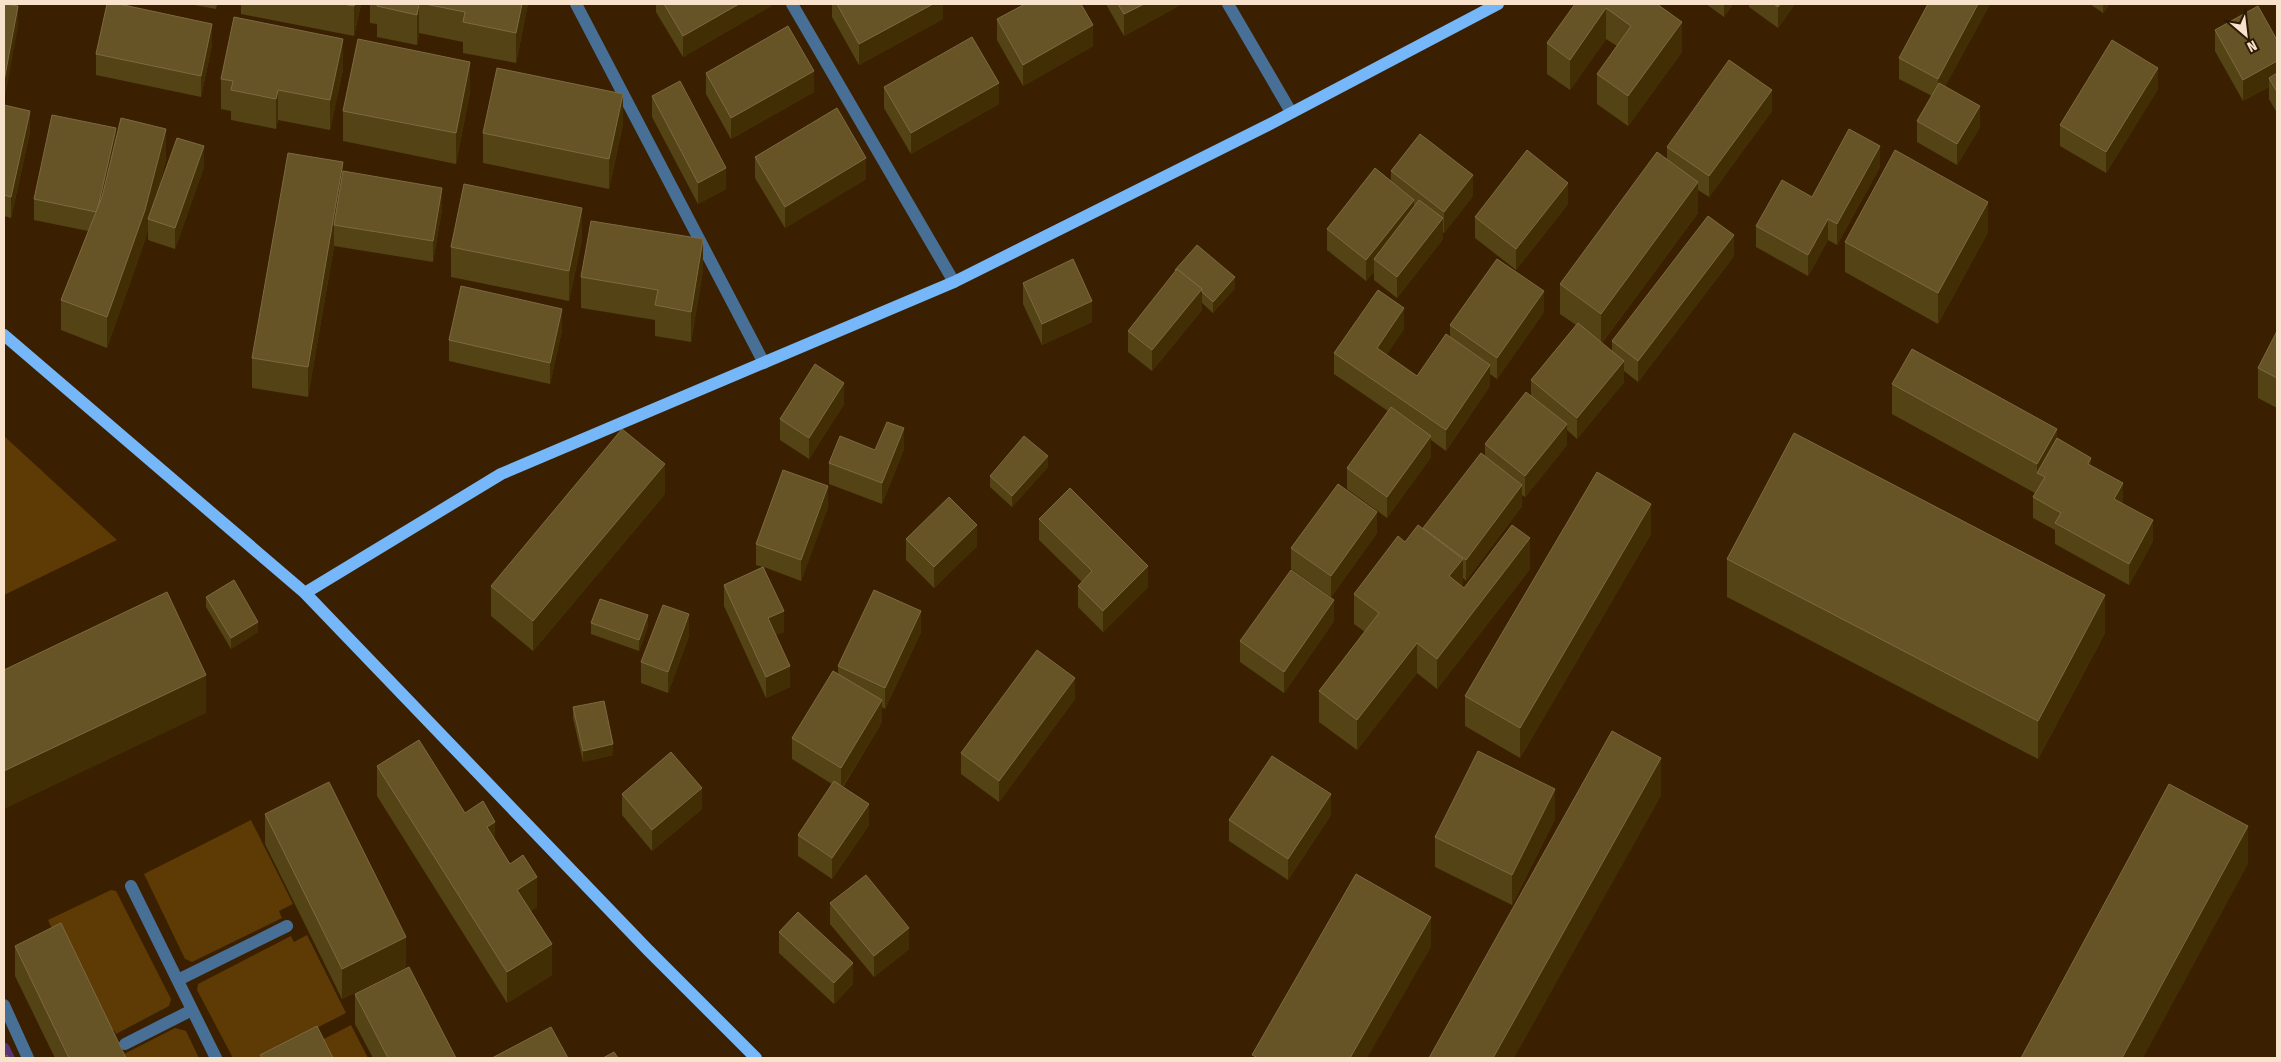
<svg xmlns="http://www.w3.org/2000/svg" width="2281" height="1062" font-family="'Fira Sans Condensed',sans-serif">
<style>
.green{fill:#5e3a04}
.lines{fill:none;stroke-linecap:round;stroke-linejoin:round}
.stream{stroke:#5a3576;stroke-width:11}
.minor{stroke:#487097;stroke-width:12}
.major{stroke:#75b7f9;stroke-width:12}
.wall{fill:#544314}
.shaded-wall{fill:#422e04}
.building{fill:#665427;stroke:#7d6a41}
</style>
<rect width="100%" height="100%" fill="#3a2000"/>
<g class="green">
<path d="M4,436L117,540L4,595Z"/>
<path d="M251,820L293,904L279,911L282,918L192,962L185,959L144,874Z"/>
<path d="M111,890L116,891L171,999L169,1006L116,1034L114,1030L104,1036L48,920Z"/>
<path d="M307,935L346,1013L258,1058H233L197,990L198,984L291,936L294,942Z"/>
<path d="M351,1025L368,1058H326L318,1042Z"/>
<path d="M175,1028L186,1031L199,1058H125L124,1054Z"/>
</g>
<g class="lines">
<path class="stream" d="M4,1048L9,1058"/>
<g class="minor">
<path d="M576,4L764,363"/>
<path d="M792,4L954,282"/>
<path d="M1228,4L1291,112"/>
<path d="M131,886L216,1058"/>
<path d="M178,980L287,926"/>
<path d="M4,1005L28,1058"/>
<path d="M125,1044L192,1010"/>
</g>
<g class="major">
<path d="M4,335L305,593L648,950L756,1058"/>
<path d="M305,593L501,474L954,282L1274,122L1498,4"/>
</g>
</g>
<g class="wall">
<path d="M189,4H217L216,9Z"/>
<path d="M241,4H361L354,36L241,14Z"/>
<path d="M370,4H528L516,63L463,53V42L419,33L417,45L377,37V24L370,23Z"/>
<path d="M656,4H771V6L683,57L656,12Z"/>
<path d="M832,4H943V19L859,65L832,17Z"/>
<path d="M1106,4H1182L1124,36Z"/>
<path d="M1575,4H1657L1682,52L1628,126L1597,104V74L1617,46L1606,39L1570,90L1547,74V43Z"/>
<path d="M1706,4H1733L1724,17Z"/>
<path d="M1749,4H1795L1778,28L1749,7Z"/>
<path d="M1990,4L1945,86L1980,127L1957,165L1917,142V121L1932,96L1899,79V58Z"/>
<path d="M2090,4H2110L2103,13Z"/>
<path d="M997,19L1093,46L1023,86L997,40Z"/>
<path d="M2215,30L2277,40V113L2269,99V87L2243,101L2215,51Z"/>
<path d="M212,45L201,97L96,75V54Z"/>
<path d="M343,69L330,130L278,120L276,129L231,120V111L221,109V79Z"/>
<path d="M706,73L814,92L731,139L706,94Z"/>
<path d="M884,87L999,104L911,154L884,108Z"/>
<path d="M2158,89L2106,173L2060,146V125Z"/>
<path d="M470,92L456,164L343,141V111Z"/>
<path d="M652,96L726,189L698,204L652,117Z"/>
<path d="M4,105L30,132L11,218L4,216Z"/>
<path d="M1772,111L1709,197L1698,190V213L1602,343L1612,351V341L1734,256L1638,382L1624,371V382L1577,439L1567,430V445L1525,497L1522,495V506L1466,581L1463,578V587L1464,588L1530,569L1437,689L1417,673L1357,750L1319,722V691L1365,632L1354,624V594L1405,542L1423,529V528L1485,456V444L1531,396V380L1576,325L1560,314V284L1667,160V147Z"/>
<path d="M623,124L609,189L483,163V133Z"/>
<path d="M116,141L166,159L157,195L204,167L175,249L148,240V229L145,240L107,348L61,330V300L88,231L34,220V199Z"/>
<path d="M755,157L866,179L785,228L755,178Z"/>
<path d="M1880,167L1837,245L1828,240L1808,276L1756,247V226L1812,197Z"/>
<path d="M343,171L442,209L433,262L334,246L308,397L252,388V358Z"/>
<path d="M1391,171L1473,196L1444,233L1443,232V239L1397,298L1374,280V272L1366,281L1327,250V229L1391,181Z"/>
<path d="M1568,204L1516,270L1475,238V217Z"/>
<path d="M1988,232L1938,324L1845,272V242Z"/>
<path d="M582,239L569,301L451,277V247Z"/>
<path d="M703,270L691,342L655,336V320L581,308V277Z"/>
<path d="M1175,270L1235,288L1213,313L1202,303V310L1152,371L1128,352V331L1175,272Z"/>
<path d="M1023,283L1092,322L1042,345L1023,304Z"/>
<path d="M1544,312L1497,379L1490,374V386L1446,451L1431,440V457L1387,518L1347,489V468L1388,411L1334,374V353L1404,329L1386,355L1417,376L1450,338V325Z"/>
<path d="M562,330L550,384L449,361V340Z"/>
<path d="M2277,331V408L2258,398V368Z"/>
<path d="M1892,384L2057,438L2091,466L2123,504L2153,541L2129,585L2055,544V530L2033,518V497L2035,493L1892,414Z"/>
<path d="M844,404L809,459L780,440V419Z"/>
<path d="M904,449L882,504L829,484V463L875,450Z"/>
<path d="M1048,467L1012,507L990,487V476Z"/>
<path d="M665,494L533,651L491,616V586Z"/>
<path d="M828,507L801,581L764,567L784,632L776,635L790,687L766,698L724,606V585L763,567L756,565V544Z"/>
<path d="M1039,519L1148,587L1103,632L1078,607V586L1082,582L1039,540Z"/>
<path d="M1377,533L1331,597L1291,569V548Z"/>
<path d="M1651,534L1520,758L1465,726V696Z"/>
<path d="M906,539L977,546L934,588L906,560Z"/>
<path d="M1727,559L2105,633L2038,759L1727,597Z"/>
<path d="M206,597L258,632L231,649L206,607Z"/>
<path d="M1334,621L1284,693L1240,662V641Z"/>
<path d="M591,623L648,626L639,651L591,634Z"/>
<path d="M921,632L885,709L882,707V722L843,787L869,825L832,879L798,856V835L832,784L792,759V738L838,674V666Z"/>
<path d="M689,636L668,693L641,683V662Z"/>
<path d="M1075,699L999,802L961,774V753Z"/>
<path d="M573,707L613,755L583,762L573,718Z"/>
<path d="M377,766L465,813L495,841L537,907L530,911L552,975L507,1003L377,796Z"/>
<path d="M622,794L702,809L652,851L622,815Z"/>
<path d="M265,814L406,967L342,999L265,844Z"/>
<path d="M1331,815L1288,880L1229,841V820Z"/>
<path d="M1555,819L1512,905L1435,867V837Z"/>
<path d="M830,903L909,949L874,977L830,924Z"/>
<path d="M779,932L853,984L834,1004L779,953Z"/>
<path d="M15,946L126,1058H55L15,976Z"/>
<path d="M355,994L456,1058H373L355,1024Z"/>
</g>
<g class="shaded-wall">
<path d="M355,4H361L354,36V6Z"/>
<path d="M419,4V33L417,45V15Z"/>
<path d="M522,4H528L516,63V33Z"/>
<path d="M739,4H771V6L683,57V36Z"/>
<path d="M933,4H943V19L859,65V44Z"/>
<path d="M1144,4H1182L1124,36V14Z"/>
<path d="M1724,4H1733L1724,17Z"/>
<path d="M1780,4H1795L1778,28V7Z"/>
<path d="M1978,4H1990L1938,100V79Z"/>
<path d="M2103,4H2110L2103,13Z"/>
<path d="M18,6V27L4,102V81Z"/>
<path d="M1606,8V39L1570,90V60Z"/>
<path d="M1682,22V52L1628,126V96Z"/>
<path d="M212,24V45L201,97V76Z"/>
<path d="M1093,25V46L1023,86V65Z"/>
<path d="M343,39V69L330,130V100Z"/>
<path d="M2277,61V82L2269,78V87L2243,101V80Z"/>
<path d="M470,62V92L456,164V133Z"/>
<path d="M2158,68V89L2106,173V152Z"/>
<path d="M814,71V92L731,139V118Z"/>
<path d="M999,83V104L911,154V133Z"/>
<path d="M278,90V120L276,129V99Z"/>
<path d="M1772,90V111L1709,197V176Z"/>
<path d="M623,94V124L609,189V159Z"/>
<path d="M1980,106V127L1957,165V144Z"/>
<path d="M30,111V132L11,218V197Z"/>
<path d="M116,128V149L97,212Z"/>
<path d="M166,129V159L150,220L148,219V229L145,240L107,348V317Z"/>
<path d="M204,146V167L175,249V228Z"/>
<path d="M1880,146V167L1837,245V224Z"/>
<path d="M866,158V179L785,228V207Z"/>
<path d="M343,162V192L334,225V246L308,397V367Z"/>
<path d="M726,168V189L698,204V183Z"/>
<path d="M1473,175V196L1444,233V212Z"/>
<path d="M1698,182V213L1601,344V314Z"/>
<path d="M1568,183V204L1516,270V249Z"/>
<path d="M442,188V209L433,262V241Z"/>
<path d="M1414,200V221L1374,259V272L1366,281V260Z"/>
<path d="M1988,202V232L1938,324V293Z"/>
<path d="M582,208V239L569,301V271Z"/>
<path d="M1443,218V239L1397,298V277Z"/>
<path d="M1828,219V240L1808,276V255Z"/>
<path d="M1734,235V256L1638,382V361Z"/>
<path d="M703,239V270L691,342V312Z"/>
<path d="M1235,277V288L1213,313V302Z"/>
<path d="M1202,289V310L1152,371V350Z"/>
<path d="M1544,291V312L1497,379V358Z"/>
<path d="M1092,301V322L1042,345V324Z"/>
<path d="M1404,308V329L1377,369V348Z"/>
<path d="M562,309V330L550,384V363Z"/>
<path d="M1624,361V382L1577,439V418Z"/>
<path d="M1490,365V386L1446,451V430Z"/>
<path d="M844,383V404L809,459V438Z"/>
<path d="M1567,424V445L1525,497V476Z"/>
<path d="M904,428V449L882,504V483Z"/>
<path d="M2057,429V459L2045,477L2037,473V464Z"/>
<path d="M1431,436V457L1387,518V497Z"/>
<path d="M1048,456V467L1012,507V496Z"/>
<path d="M2091,458V479L2088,464Z"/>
<path d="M665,464V494L533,651V621Z"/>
<path d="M2123,483V504L2114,499Z"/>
<path d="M1522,485V506L1466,581V560Z"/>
<path d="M828,486V507L801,581V560Z"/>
<path d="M1651,504V534L1520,758V728Z"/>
<path d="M1377,512V533L1331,597V576Z"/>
<path d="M2153,520V541L2129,585V564Z"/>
<path d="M977,525V546L934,588V567Z"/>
<path d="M1530,538V569L1437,689V659Z"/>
<path d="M1463,559V589L1449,576Z"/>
<path d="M1148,566V587L1103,632V611Z"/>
<path d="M2105,595V633L2038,759V721Z"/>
<path d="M1334,600V621L1284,693V672Z"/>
<path d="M784,611V632L768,639V618Z"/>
<path d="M921,611V632L885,709V688Z"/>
<path d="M689,614V636L668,693V672Z"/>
<path d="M648,615V626L639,651V640Z"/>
<path d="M258,622V632L231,649V638Z"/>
<path d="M1417,643V673L1357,750V720Z"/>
<path d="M790,666V687L766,698V677Z"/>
<path d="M206,675V713L4,809V771Z"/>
<path d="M1075,678V699L999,802V781Z"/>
<path d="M882,700V722L841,789V768Z"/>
<path d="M613,744V755L583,762V751Z"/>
<path d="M1661,758V796L1514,1058H1493Z"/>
<path d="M702,788V809L652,851V830Z"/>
<path d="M1555,789V819L1512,905V875Z"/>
<path d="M1331,794V815L1288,880V859Z"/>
<path d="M869,804V825L832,879V858Z"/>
<path d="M495,822V852L487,827Z"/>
<path d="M2248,826V864L2143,1058H2122Z"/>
<path d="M537,877V907L517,920V890Z"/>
<path d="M1431,917V947L1367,1058H1350Z"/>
<path d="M909,928V949L874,977V956Z"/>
<path d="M406,937V967L342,999V969Z"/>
<path d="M552,944V975L507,1003V972Z"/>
<path d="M853,963V984L834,1004V983Z"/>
</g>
<g class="building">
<path d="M4,4L18,6L4,81Z"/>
<path d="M107,4H119L212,24L201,76L96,54Z"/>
<path d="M343,4H355L354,6Z"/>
<path d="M377,4H419L417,15L377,6Z"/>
<path d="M425,4H522L516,33L463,22L465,12Z"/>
<path d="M664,4H739L683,36Z"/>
<path d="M837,4H933L859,44Z"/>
<path d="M1025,4H1081L1093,25L1023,65L997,19Z"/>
<path d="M1118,4H1144L1124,14Z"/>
<path d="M1575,4H1657L1682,22L1628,96L1597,74L1631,26L1606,8L1570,60L1547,43Z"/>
<path d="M1774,4H1780L1778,7Z"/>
<path d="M1928,4H1978L1938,79L1899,58Z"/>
<path d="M2258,6L2277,40V61L2243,80L2215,30Z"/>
<path d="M234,17L343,39L330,100L278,90L276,99L231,90L233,81L221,79Z"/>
<path d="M788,26L814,71L731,118L706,73Z"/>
<path d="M972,37L999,83L911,133L884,87Z"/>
<path d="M358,39L470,62L456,133L343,111Z"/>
<path d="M2112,40L2158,68L2106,152L2060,125Z"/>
<path d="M1729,60L1772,90L1709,176L1667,147Z"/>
<path d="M497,68L623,94L609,159L483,133Z"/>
<path d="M2277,73V92L2269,78Z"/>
<path d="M680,81L726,168L698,183L652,96Z"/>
<path d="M1939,83L1980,106L1957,144L1917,121Z"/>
<path d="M4,105L30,111L11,197L4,195Z"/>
<path d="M837,108L866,158L785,207L755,157Z"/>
<path d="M52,115L116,128L99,203L96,212L34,199Z"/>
<path d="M121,118L166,129L145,210L107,317L61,300L102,197Z"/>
<path d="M1849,129L1880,146L1837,224L1828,219L1808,255L1756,226L1782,180L1812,197Z"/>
<path d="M1420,134L1473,175L1444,212L1391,171Z"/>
<path d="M177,138L204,146L175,228L148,219Z"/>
<path d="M1527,150L1568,183L1516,249L1475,217Z"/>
<path d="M1895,150L1988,202L1938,293L1845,242Z"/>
<path d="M1657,152L1698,182L1601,314L1560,284Z"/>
<path d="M288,153L343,162L308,367L252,358Z"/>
<path d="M1375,168L1414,200L1366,260L1327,229Z"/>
<path d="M343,171L442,188L433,241L334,225Z"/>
<path d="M464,184L582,208L569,271L451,247Z"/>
<path d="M1419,200L1443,218L1397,277L1374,259Z"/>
<path d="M1708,216L1734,235L1638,361L1612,341Z"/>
<path d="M591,221L703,239L691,312L655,305L658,290L581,277Z"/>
<path d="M1197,245L1235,277L1213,302L1202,292V289L1177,269L1176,270H1175Z"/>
<path d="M1073,259L1092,301L1042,324L1023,283Z"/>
<path d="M1497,259L1544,291L1497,358L1450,325Z"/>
<path d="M1177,269L1202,289L1152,350L1128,331Z"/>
<path d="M461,286L562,309L550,363L449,340Z"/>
<path d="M1378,290L1404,308L1377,348L1417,376L1446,334L1490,365L1446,430L1334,353Z"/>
<path d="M1578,323L1624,361L1577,418L1531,380Z"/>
<path d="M2277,331V378L2258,368Z"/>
<path d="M1912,349L2057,429L2037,464L1892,384Z"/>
<path d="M815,364L844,383L809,438L780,419Z"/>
<path d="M1526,392L1567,424L1525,476L1485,444Z"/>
<path d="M1391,407L1431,436L1387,497L1347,468Z"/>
<path d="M887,422L904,428L882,483L829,463L840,436L875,450Z"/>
<path d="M622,429L665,464L533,621L491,586Z"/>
<path d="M1794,433L2105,595L2038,721L1727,559Z"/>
<path d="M1024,436L1048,456L1012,496L990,476Z"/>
<path d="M2057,438L2091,458L2088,464L2123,483L2114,499L2153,520L2129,564L2055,523L2061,513L2033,497L2045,477L2037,473Z"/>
<path d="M1481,453L1522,485L1466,560L1423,528Z"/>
<path d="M783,470L828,486L801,560L756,544Z"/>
<path d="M1597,472L1651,504L1520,728L1465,696Z"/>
<path d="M1338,484L1377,512L1331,576L1291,548Z"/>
<path d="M1070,488L1148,566L1103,611L1078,586L1092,571L1039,519Z"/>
<path d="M949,497L977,525L934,567L906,539Z"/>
<path d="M1418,525L1463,559L1449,576L1464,588L1512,525L1530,538L1437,659L1417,643L1357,720L1319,691L1379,613L1354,594L1398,536L1405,542Z"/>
<path d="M763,567L784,611L768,618L790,666L766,677L724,585Z"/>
<path d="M1291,570L1334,600L1284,672L1240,641Z"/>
<path d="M234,580L258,622L231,638L206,597Z"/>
<path d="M874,590L921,611L885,688L838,666Z"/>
<path d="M167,592L206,675L4,771V670Z"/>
<path d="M600,599L648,615L639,640L591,623Z"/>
<path d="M663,605L689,614L668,672L641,662Z"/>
<path d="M1037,650L1075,678L999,781L961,753Z"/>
<path d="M833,671L882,700L841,768L792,738Z"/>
<path d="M604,701L613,744L583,751L573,707Z"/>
<path d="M1612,731L1661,758L1493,1058H1429Z"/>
<path d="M419,740L465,813L483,801L495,822L487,827L510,864L523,855L537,877L517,890L552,944L507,972L377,766Z"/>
<path d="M1478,751L1555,789L1512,875L1435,837Z"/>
<path d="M671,752L702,788L652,830L622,794Z"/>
<path d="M1272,756L1331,794L1288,859L1229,820Z"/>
<path d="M834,781L869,804L832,858L798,835Z"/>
<path d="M329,782L406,937L342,969L265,814Z"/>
<path d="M2169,784L2248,826L2122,1058H2021Z"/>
<path d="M1356,874L1431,917L1350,1058H1258L1252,1055Z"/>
<path d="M866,875L909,928L874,956L830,903Z"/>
<path d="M798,912L853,963L834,983L779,932Z"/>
<path d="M61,923L126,1058H69L15,946Z"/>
<path d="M409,967L456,1058H388L355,994Z"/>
<path d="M317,1026L333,1058H262L260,1055Z"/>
<path d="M551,1027L568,1058H492Z"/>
<path d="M614,1052L618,1058H603Z"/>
<path d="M7,1055L9,1058H4V1057Z"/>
</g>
<rect width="2281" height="1062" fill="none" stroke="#f8e2cb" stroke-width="10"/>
<g transform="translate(2246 35) rotate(152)" stroke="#2b1903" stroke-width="4" paint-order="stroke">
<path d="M0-4L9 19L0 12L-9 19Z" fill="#f8e2cb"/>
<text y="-8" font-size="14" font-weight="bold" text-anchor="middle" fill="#f8e2cb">N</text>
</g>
</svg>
